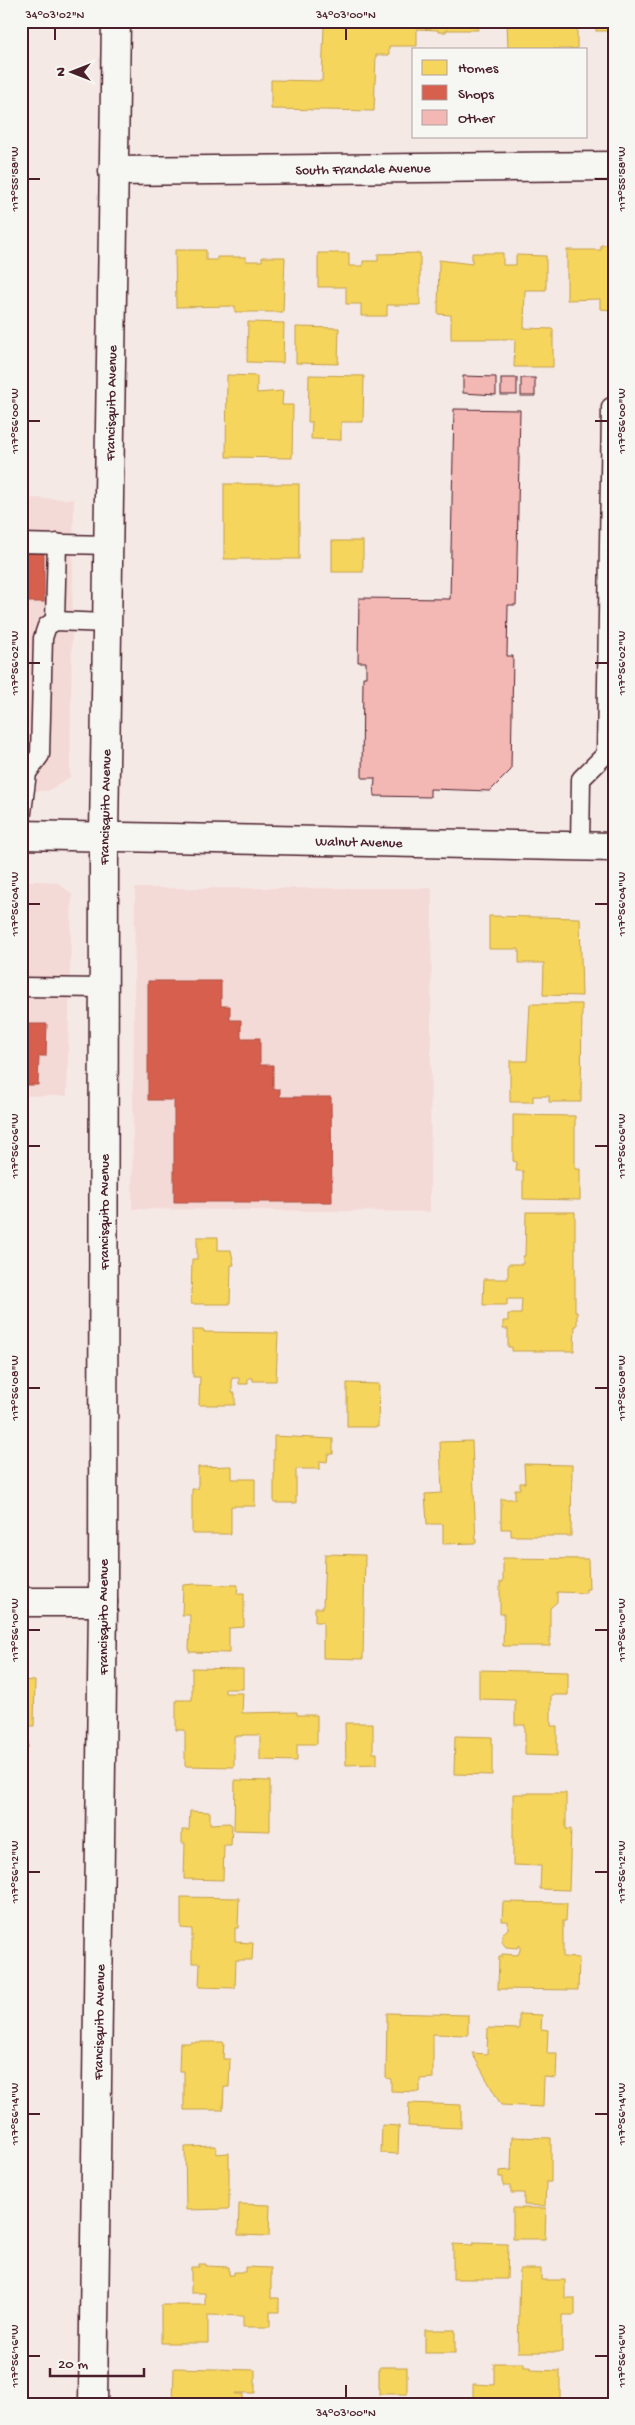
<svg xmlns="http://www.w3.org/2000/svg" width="635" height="2425" font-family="'Gochi Hand',sans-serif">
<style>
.built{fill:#f4dad7}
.homes{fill:#f6d55c;stroke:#c29e4d}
.shops{fill:#d6604d;stroke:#ac4c43}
.building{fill:#f3b7b4;stroke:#4a1f2b}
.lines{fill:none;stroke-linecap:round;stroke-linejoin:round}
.lane-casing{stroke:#4a1f2b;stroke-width:21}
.street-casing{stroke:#4a1f2b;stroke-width:31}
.secondary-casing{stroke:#4a1f2b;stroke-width:31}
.lane{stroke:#f6f6f2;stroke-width:18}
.street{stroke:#f6f6f2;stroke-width:28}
.secondary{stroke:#f6f6f2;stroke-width:28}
.ticks{fill:none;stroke:#4a1f2b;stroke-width:2}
.labels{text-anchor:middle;stroke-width:5;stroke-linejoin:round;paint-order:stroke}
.street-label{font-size:14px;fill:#4a1f2b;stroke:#f6f6f2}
.neatline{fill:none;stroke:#4a1f2b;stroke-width:2}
.ticks-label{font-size:12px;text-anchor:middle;fill:#4a1f2b}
</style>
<rect width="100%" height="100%" fill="#f5e9e6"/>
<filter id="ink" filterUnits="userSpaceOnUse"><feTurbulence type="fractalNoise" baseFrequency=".02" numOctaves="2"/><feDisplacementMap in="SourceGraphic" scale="10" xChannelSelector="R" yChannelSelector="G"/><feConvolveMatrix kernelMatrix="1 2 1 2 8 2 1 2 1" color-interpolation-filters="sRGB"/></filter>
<g filter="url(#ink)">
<g class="built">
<path d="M21,498L74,499L70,777L48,791H21Z"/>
<path d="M21,880L57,882L72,894L67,1096H21Z"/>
<path d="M135,888H432L430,1212L132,1209Z"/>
</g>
<g class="homes">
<path d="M333,21H381V25L401,27V21H478V30H446V32H438V30L417,29V46H389V55H376L374,111L271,109V80L322,81L324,25H333Z"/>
<path d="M507,21H577V49H508Z"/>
<rect x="596" y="21" width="18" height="10"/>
<path d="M601,245H614V310L600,309V299L567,300V250H601Z"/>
<path d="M175,250H206V260H217V257H246V261H262V257H285L283,312H235V306L176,307Z"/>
<path d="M318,253H349V266H363V261H378V254L420,253V305H387V316H361V304H346V287H318Z"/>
<path d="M472,253H503V265H516V255L546,256V290H525L524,328L553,329V367H514L515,339H451V315L438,314L439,260L472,264Z"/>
<path d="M248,322L284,323L283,363L247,362Z"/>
<path d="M296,327L339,328L338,364L296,363Z"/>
<path d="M227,375L257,376V393L283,391L282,405H293L292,458L226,457Z"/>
<path d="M309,375L364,376L363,422H341V440L311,439L312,422H308Z"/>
<rect x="224" y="484" width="75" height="75"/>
<rect x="332" y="541" width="31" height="31"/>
<path d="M489,916L580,918L582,996L543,995L544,963H519V949H489Z"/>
<path d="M530,1004H582L581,1102H549V1096H533V1102H510V1061H527Z"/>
<path d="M513,1115L575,1116V1169H580V1200L523,1199V1171H516L517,1162L513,1161Z"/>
<path d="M526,1212H575V1312H577V1326H575L574,1351H512V1347H508V1329H503V1321H508V1314H521L522,1299H507V1305H483L484,1279H508V1264H523V1256H525Z"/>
<path d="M197,1237H218V1250H231L234,1265H231L230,1304H191L192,1259H197Z"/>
<path d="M192,1330H204V1332L278,1333L276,1381H253V1378H248V1384H239V1378H232V1393H235V1405H199L200,1377H193Z"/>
<path d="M347,1383L379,1384L378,1427H347Z"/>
<path d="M274,1436L333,1439V1454H328L327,1462L320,1461V1469H296V1503H274Z"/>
<path d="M472,1441L476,1543L443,1544V1524H427L425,1494L442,1493L440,1442Z"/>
<path d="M524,1464L572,1465L571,1536H511V1529H501V1499H515V1489H520V1483H525Z"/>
<path d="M232,1466V1479H255V1506H231V1534H192V1489H198V1467Z"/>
<path d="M325,1554L365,1555L363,1659L323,1658V1622H315V1608H323Z"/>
<path d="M503,1558L588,1559L589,1589H586V1593L557,1592V1602L550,1608V1646H503L504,1614H500V1582H503Z"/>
<path d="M195,1584L238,1585L237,1594H244V1627L229,1628V1653L189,1652L190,1615H182L183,1585Z"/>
<path d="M192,1668L243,1669V1689H225V1693H243L242,1713L297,1712V1715H317V1744H297V1761L260,1760V1735H242V1736H234V1767L185,1766V1730H176V1700H192Z"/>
<path d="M479,1670L568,1672V1695H551V1726H557V1756L525,1755V1725H515V1700L479,1699Z"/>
<path d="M21,1680L35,1681L34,1726H29L28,1748H21Z"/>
<path d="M345,1723H373V1753H377V1764L346,1765Z"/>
<path d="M455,1736L492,1737V1775L454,1774Z"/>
<path d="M235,1780L270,1781V1831L234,1830Z"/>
<path d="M528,1793H566V1829H571L569,1890L540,1889L541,1866L513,1865V1794H528Z"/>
<path d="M190,1811L210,1812V1824L229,1823L232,1825L231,1845H224L223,1880L184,1879L185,1843H182V1830H189Z"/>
<path d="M181,1897L239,1898L238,1928H235V1942L253,1943L252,1960H236L235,1988L199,1987L200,1963H192V1929L181,1928Z"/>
<path d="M503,1902L567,1903L566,1921H563V1957L579,1958L578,1990L498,1989L499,1957H502V1954L518,1955L520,1950V1945L517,1948L506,1947L502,1942V1934L508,1929V1921H502Z"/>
<path d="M387,2013L468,2015V2035L433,2034V2078L420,2079V2092L391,2091V2079L386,2078Z"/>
<path d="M519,2014L542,2015L541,2029L548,2030L547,2053H557L556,2078L544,2077L543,2107L501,2105L472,2053L487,2054L488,2028L519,2029Z"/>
<path d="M190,2042H224L223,2059H230L229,2087H224L223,2110H184V2071H179L180,2043H190Z"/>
<path d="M409,2103L461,2105V2128L408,2126Z"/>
<path d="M382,2125L399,2126L398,2154L381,2153Z"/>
<path d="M512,2137L551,2138V2182H546L545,2206L524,2205V2193H511V2186H503V2177H499V2171L511,2170Z"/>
<path d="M216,2146V2154L229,2153V2209L186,2210L185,2147Z"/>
<path d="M239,2204L270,2205L269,2236L238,2235Z"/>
<path d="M513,2208H546L545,2239H513Z"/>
<path d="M473,2243L508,2244L507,2279H453V2244L473,2245Z"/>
<path d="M199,2264H206V2266L229,2267V2275H234V2272H245V2267L271,2268V2298H279V2312H270V2327H243V2316L208,2315V2343H161V2305H205V2293H191V2267H199Z"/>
<path d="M520,2269H541V2280H565V2298H575V2315H562V2352H518Z"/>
<rect x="425" y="2330" width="30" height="23"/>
<path d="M494,2363H524V2367H530V2370L560,2371V2404H473V2384L494,2385Z"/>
<rect x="379" y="2367" width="28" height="27"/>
<path d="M174,2368L255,2370V2393H235V2394H243L242,2403L235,2404L173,2403Z"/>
</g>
<g class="shops">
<rect x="21" y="552" width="23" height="50"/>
<path d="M148,981H221V1006H230V1020H241V1038H260V1065H273V1089H280V1097H331L332,1202H174V1100H148Z"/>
<path d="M21,1024H47L46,1056H39L38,1085H21Z"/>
</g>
<g class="building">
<path d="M463,376L496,377V395L463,393Z"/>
<rect x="501" y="378" width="16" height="17"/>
<rect x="521" y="378" width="14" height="18"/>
<path d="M454,409L520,410L516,605H508L507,656H513L511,770L490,791L430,789V797L374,796L375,778H362L363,677H366V662H358L359,598L450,599Z"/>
</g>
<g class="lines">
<g class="lane-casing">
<g id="lane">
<path d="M611,407L606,754H614"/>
<path d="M21,543L108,545"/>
<path d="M55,621L57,543"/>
<path d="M21,820L27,773L40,755L43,638L47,626L55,621L107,623"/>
<path d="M580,846L581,779L606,754"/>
<path d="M21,987L104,988"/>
</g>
</g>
<g class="street-casing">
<g id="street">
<path d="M113,171L614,166"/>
<path d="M21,1602H103"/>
</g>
</g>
<g class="secondary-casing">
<g id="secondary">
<path d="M21,835L614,847"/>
<path d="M93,2404L103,1602L104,835L116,21"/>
</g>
</g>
<use href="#lane" class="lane"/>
<use href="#street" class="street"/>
<use href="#secondary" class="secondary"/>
</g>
</g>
<path class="ticks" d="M55,28V40M346,28V40M28,179H40M595,179H608M28,421H40M595,421H608M28,663H40M595,663H608M28,904H40M595,904H608M28,1146H40M595,1146H608M28,1388H40M595,1388H608M28,1630H40M595,1630H608M28,1872H40M595,1872H608M28,2114H40M595,2114H608M28,2356H40M595,2356H608M346,2385V2398"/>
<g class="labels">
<g class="street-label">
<text transform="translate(363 168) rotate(-1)" y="5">South Frandale Avenue</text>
<text transform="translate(110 403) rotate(-89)" y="5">Francisquito Avenue</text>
<text transform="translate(104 807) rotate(-89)" y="5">Francisquito Avenue</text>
<text transform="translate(359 841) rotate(1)" y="5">Walnut Avenue</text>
<text transform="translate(103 1212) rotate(-90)" y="5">Francisquito Avenue</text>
<text transform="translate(102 1617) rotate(-90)" y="5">Francisquito Avenue</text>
<text transform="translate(98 2022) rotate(-89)" y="5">Francisquito Avenue</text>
</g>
</g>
<rect width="635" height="2425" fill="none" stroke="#f6f6f2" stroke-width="55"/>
<rect x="412" y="48" width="175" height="90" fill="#f6f6f2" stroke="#b1a0a2"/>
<rect x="422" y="60" width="25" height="15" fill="#f6d55c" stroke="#b1a0a2"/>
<text x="458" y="72" font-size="15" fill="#4a1f2b">Homes</text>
<rect x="422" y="85" width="25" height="15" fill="#d6604d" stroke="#b1a0a2"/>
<text x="458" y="98" font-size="15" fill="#4a1f2b">Shops</text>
<rect x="422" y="110" width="25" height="15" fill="#f3b7b4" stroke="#b1a0a2"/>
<text x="458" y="122" font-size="15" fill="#4a1f2b">Other</text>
<g transform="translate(72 72) rotate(270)" stroke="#f6f6f2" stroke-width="4" paint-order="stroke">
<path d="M0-4L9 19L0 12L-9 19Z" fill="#4a1f2b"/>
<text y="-8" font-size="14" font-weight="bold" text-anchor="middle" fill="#4a1f2b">N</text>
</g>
<path d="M50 2368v8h94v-8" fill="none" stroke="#4a1f2b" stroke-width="2.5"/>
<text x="58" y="2368" font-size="15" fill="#4a1f2b" stroke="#f6f6f2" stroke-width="4" paint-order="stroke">20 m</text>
<rect x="28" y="28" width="580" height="2370" class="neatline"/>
<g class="ticks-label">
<text x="55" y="18">34°03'02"N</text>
<text x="346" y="18">34°03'00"N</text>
<text transform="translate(621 179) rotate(-90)" y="4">117°55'58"W</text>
<text transform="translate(14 179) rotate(-90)" y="4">117°55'58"W</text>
<text transform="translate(621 421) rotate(-90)" y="4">117°56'00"W</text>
<text transform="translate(14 421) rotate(-90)" y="4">117°56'00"W</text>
<text transform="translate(621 663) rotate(-90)" y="4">117°56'02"W</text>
<text transform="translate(14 663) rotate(-90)" y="4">117°56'02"W</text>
<text transform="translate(621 904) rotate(-90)" y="4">117°56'04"W</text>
<text transform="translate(14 904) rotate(-90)" y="4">117°56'04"W</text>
<text transform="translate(621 1146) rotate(-90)" y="4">117°56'06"W</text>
<text transform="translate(14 1146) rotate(-90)" y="4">117°56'06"W</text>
<text transform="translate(621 1388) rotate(-90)" y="4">117°56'08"W</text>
<text transform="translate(14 1388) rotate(-90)" y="4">117°56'08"W</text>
<text transform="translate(621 1630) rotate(-90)" y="4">117°56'10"W</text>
<text transform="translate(14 1630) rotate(-90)" y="4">117°56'10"W</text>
<text transform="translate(621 1872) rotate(-90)" y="4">117°56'12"W</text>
<text transform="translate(14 1872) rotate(-90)" y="4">117°56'12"W</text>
<text transform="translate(621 2114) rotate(-90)" y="4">117°56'14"W</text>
<text transform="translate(14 2114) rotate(-90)" y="4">117°56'14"W</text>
<text transform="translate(621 2356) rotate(-90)" y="4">117°56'16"W</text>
<text transform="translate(14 2356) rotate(-90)" y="4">117°56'16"W</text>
<text x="346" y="2416">34°03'00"N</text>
</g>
</svg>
